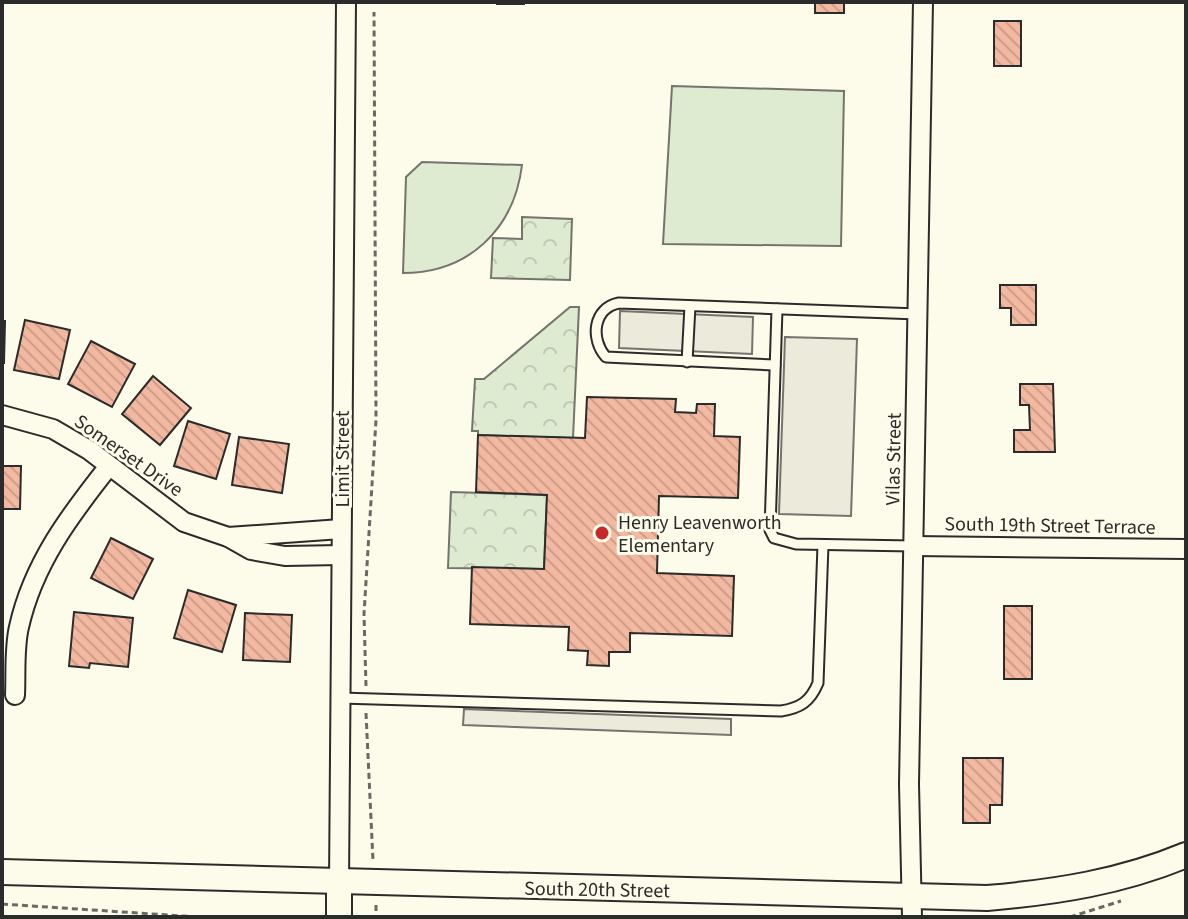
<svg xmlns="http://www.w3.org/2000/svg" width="1188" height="919" font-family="'Source Sans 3',sans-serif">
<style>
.park{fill:url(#park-crowns);stroke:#74746e;stroke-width:2}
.pitch{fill:#deebd1;stroke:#74746e;stroke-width:2}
.parking{fill:#eceadb;stroke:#74746e;stroke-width:2}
.building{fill:url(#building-back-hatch);stroke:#2b2b2b;stroke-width:2}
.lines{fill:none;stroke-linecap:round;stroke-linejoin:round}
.lane-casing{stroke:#2b2b2b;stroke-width:13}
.street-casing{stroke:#2b2b2b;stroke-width:22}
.secondary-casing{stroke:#2b2b2b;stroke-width:28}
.path{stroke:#6a6964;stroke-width:3;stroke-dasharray:6 4;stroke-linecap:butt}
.lane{stroke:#fdfbea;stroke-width:9}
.street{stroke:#fdfbea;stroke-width:18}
.secondary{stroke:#fdfbea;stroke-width:24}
.poi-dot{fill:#c62828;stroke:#fdfbea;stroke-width:3}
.labels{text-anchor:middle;stroke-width:6;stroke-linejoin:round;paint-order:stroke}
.street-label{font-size:20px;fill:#2b2b2b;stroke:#fdfbea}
.poi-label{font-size:20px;fill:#2b2b2b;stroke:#fdfbea;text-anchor:start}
</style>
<defs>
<pattern id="park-crowns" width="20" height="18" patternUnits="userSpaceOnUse" patternTransform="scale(2)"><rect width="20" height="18" fill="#deebd1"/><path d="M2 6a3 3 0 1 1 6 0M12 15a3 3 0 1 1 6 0" fill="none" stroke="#bfcab4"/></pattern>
<pattern id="building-back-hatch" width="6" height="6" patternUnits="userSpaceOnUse" patternTransform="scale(2)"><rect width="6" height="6" fill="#f2b8a0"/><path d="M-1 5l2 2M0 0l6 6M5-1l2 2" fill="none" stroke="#d09e8a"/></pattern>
</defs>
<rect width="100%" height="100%" fill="#fdfbea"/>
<g class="park">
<path d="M522,217L572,219L570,280L491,278L493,238L522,239Z"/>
<path d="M570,307H579L573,438L478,435V431H472L475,379H484Z"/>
<path d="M451,492L547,495L544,569L448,568Z"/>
</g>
<g class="pitch">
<path d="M672,86L844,91L841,246L663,244Z"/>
<path d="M422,162L522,165C514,230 468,273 403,273L406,177Z"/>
</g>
<g class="parking">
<path d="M620,311L753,317L752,354L619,348Z"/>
<path d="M785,337L857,339L851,516L779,514Z"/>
<path d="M464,709L731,719V735L463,725Z"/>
</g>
<g class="building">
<rect x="497" y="2" width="27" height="2"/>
<rect x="815" y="2" width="29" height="11"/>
<rect x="994" y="21" width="27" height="45"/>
<path d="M1000,285H1036V325H1011V308H1000Z"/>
<path d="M25,320L70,330L59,379L14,370Z"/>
<path d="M2,321H5L4,363H2Z"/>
<path d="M91,341L135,364L112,407L68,384Z"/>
<path d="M153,376L191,408L160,445L122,414Z"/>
<path d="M1020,384H1053L1055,452H1014V430H1030L1029,405H1020Z"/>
<path d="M587,397L676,399L675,412L696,413L697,404H715L714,436L740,437L738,498L659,496L657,573L734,576L732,636L630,633V652H609V666L587,665L588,651L568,650L569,627L470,624L472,567L544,569L547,495L476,492L478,435L585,438Z"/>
<path d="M188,421L230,434L216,479L174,466Z"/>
<path d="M239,437L289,444L282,493L232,485Z"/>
<path d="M2,466H21L20,509H2Z"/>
<path d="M111,538L153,559L133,599L91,578Z"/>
<path d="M188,590L236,605L222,652L174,638Z"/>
<rect x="1004" y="606" width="28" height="73"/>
<path d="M74,612L133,618L128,667L90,663L89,668L69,666Z"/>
<path d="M245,613L292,615L290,662L243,660Z"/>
<path d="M963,758H1003L1002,805H990V823H963Z"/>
</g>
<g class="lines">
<g class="lane-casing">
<g id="lane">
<path d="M777,309L770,530L774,538L796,544L913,546"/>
<path d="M687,362L690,306"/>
<path d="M775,365L606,357C590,339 593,308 619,303L918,314"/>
<path d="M340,698L781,711C800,708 810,702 818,683L823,545"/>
</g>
</g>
<g class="street-casing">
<g id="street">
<path d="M2,415L53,429L89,450L184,522L228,537L251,550L285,556L341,555"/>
<path d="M228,537L341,529"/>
<path d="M913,546L1186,549"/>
<path d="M15,695C16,673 14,648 19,627C33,564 70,515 109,466"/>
<path d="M339,883L346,2"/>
<path d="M912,917L909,784L923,2"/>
</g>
</g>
<g class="secondary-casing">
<g id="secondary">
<path d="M2,872L987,898C1057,892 1121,882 1186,855"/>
<path d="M339,917V883"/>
</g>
</g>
<g class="path">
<path d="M366,686L364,614L376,420L374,12"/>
<path d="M366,713L373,861"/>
<path d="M2,904L198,917"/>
<path d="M376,905V917"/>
<path d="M1070,917L1121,901"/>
</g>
<use href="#lane" class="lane"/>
<use href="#street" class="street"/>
<use href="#secondary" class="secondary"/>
</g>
<circle class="poi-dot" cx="602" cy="533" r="8"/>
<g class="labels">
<g class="street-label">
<text transform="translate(129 455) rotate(35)" y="7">Somerset Drive</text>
<text transform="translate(342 459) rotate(-90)" y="7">Limit Street</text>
<text transform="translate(893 459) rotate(-89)" y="7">Vilas Street</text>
<text transform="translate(1050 525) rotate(1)" y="7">South 19th Street Terrace</text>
<text transform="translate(597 889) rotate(1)" y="7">South 20th Street</text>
</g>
<g class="poi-label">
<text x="618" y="529">Henry Leavenworth<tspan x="618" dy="23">Elementary</tspan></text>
</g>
</g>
<rect width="1188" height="919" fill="none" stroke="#2b2b2b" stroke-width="8"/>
</svg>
